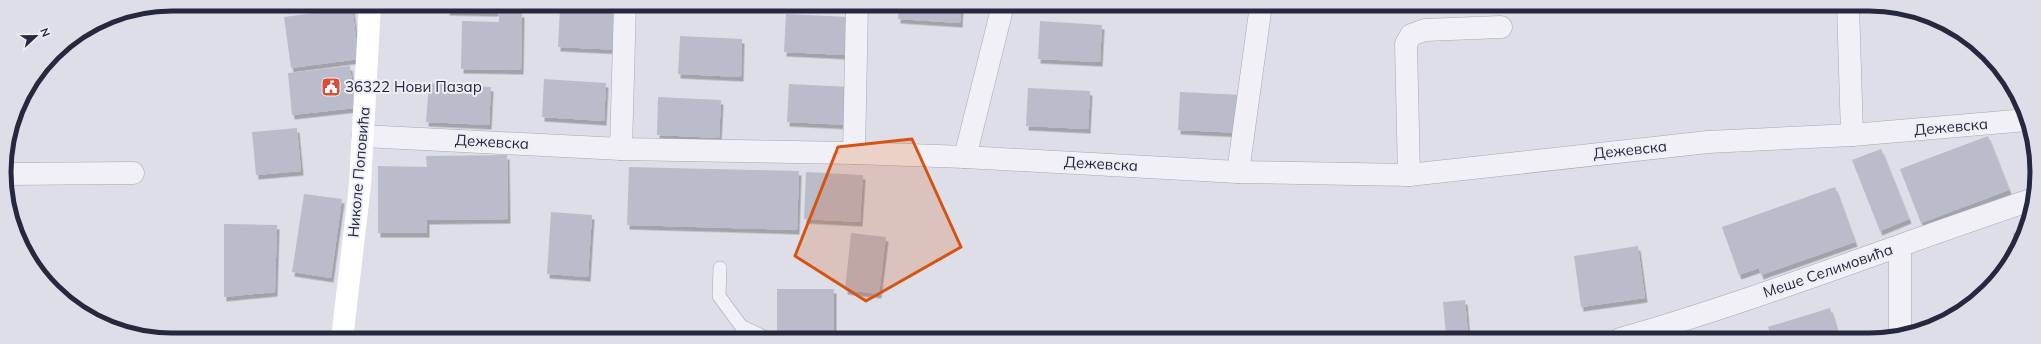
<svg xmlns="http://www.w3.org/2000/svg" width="2041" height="344" font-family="Mulish,sans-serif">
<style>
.building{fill:#babccb;filter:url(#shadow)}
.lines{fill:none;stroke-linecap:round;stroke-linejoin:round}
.service-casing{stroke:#a6a7b5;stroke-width:14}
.minor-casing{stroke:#a6a7b5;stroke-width:23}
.service{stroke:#f0f0f6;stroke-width:13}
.minor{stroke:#f0f0f6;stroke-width:22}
.secondary{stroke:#fff;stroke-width:22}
.marked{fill:#d55411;fill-opacity:0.2;stroke:#d55411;stroke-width:3;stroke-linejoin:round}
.labels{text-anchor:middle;stroke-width:4;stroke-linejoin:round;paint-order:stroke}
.poi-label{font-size:15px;fill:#26283f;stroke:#edeef6;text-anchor:start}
.street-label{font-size:15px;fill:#26283f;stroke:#edeef6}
.rim{fill:none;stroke:#26283f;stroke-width:5}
</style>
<defs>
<filter id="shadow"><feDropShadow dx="2.5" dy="4.5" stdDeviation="0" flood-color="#0004"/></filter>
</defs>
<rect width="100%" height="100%" fill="#dddee8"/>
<g class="building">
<path d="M283,4H313V5L284,9Z"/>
<path d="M448,4H496V12L447,11Z"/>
<path d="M899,5H961L960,23L898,19Z"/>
<path d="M352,8L359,59L291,68L284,17Z"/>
<path d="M560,8L623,12L621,50L558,47Z"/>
<path d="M499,13H522L521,70L461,69L462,21L499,22Z"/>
<path d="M786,14L848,17L846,55L784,52Z"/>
<path d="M1040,21L1102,25L1100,62L1038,59Z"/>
<path d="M680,36L742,39L741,77L678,74Z"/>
<path d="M350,66L355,108L292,115L288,73Z"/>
<path d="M544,79L606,83L604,121L542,117Z"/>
<path d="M429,83L491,87L489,125L426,122Z"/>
<path d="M789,84L851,87L849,125L787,122Z"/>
<path d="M1028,88L1090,91L1088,129L1026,126Z"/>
<path d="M1180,92L1243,95L1241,133L1178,130Z"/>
<path d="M658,97L721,100L719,138L657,135Z"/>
<path d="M297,128L301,171L256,175L252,132Z"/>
<path d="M1988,136L2009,190L1921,223L1900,169Z"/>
<path d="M1881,149L1909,219L1880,231L1852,160Z"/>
<path d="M507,155L508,219L427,220V200V233H378V166L427,167L426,156Z"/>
<path d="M629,167L799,171L797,230L627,225Z"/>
<path d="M806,172L863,175L860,222L804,219Z"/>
<path d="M1835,187L1855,242L1761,275L1759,268L1739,275L1722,227Z"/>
<path d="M304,194L342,199L331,278L292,272Z"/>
<path d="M551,212L592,215L588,277L547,274Z"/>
<path d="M224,224L277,225L275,292L224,297Z"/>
<path d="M2024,231L2020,246L2016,252L2013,233Z"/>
<path d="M851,233L886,237L879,294L845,290Z"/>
<path d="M1638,246L1645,298L1581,307L1574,256Z"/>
<rect x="777" y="289" width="57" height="50"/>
<path d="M1465,300L1468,333L1446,335L1443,302Z"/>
<path d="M1830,308L1839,337L1831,340H1772L1768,327Z"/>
<path d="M1751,333L1753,340H1733L1732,338Z"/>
</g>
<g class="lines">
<g class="service-casing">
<path id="service" d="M720,268L719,296L741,326L768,339"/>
</g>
<g class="minor-casing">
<g id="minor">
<path d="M1848,5L1852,135"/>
<path d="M363,136L621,149L854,153L965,157L1003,5"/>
<path d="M621,149L625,4"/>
<path d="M854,153L857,5"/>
<path d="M965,157L1238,172L1409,175L1708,142L1852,135L2027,120"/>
<path d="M1238,172L1261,5"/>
<path d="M6,174L133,173"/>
<path d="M1409,175L1406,44L1411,35L1425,30L1501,27"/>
<path d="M1900,247V334"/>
<path d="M1620,339C1760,299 1896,245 2034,199"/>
</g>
</g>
<use href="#service" class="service"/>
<use href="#minor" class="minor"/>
<path class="secondary" d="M342,339L360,185L370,4"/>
</g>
<path class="marked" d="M912,139L961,247L866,301L795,256L838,147Z"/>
<defs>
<g id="civic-square" transform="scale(1)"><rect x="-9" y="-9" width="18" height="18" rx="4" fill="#d64f39" stroke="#edeef6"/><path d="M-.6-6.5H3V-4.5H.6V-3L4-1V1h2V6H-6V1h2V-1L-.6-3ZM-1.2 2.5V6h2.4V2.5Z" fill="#fff"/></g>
</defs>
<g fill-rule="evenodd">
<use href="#civic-square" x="331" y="87"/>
</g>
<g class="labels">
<g class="poi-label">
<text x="345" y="92">36322 Нови Пазар</text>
</g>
<g class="street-label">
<text transform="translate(1951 127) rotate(-5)" y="5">Дежевска</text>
<text transform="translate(492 142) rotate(3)" y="5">Дежевска</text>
<text transform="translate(1630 150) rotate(-6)" y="5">Дежевска</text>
<text transform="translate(1101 164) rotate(3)" y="5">Дежевска</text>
<text transform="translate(359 172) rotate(-85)" y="5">Николе Поповића</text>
<text transform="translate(1828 271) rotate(-19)" y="5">Меше Селимовића</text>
</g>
</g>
<path d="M0 0H2041V344H0ZM172 11H1869A161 161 0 0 1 2030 172V172A161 161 0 0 1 1869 333H172A161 161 0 0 1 11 172V172A161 161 0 0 1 172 11Z" fill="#dddee7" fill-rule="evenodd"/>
<path class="rim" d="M172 11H1869A161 161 0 0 1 2030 172V172A161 161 0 0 1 1869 333H172A161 161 0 0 1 11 172V172A161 161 0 0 1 172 11Z"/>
<g transform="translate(36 36) rotate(68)" stroke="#edeef6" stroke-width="3" paint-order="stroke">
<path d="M0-3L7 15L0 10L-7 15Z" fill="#26283f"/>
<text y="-6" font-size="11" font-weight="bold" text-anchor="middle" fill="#26283f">N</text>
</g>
</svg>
